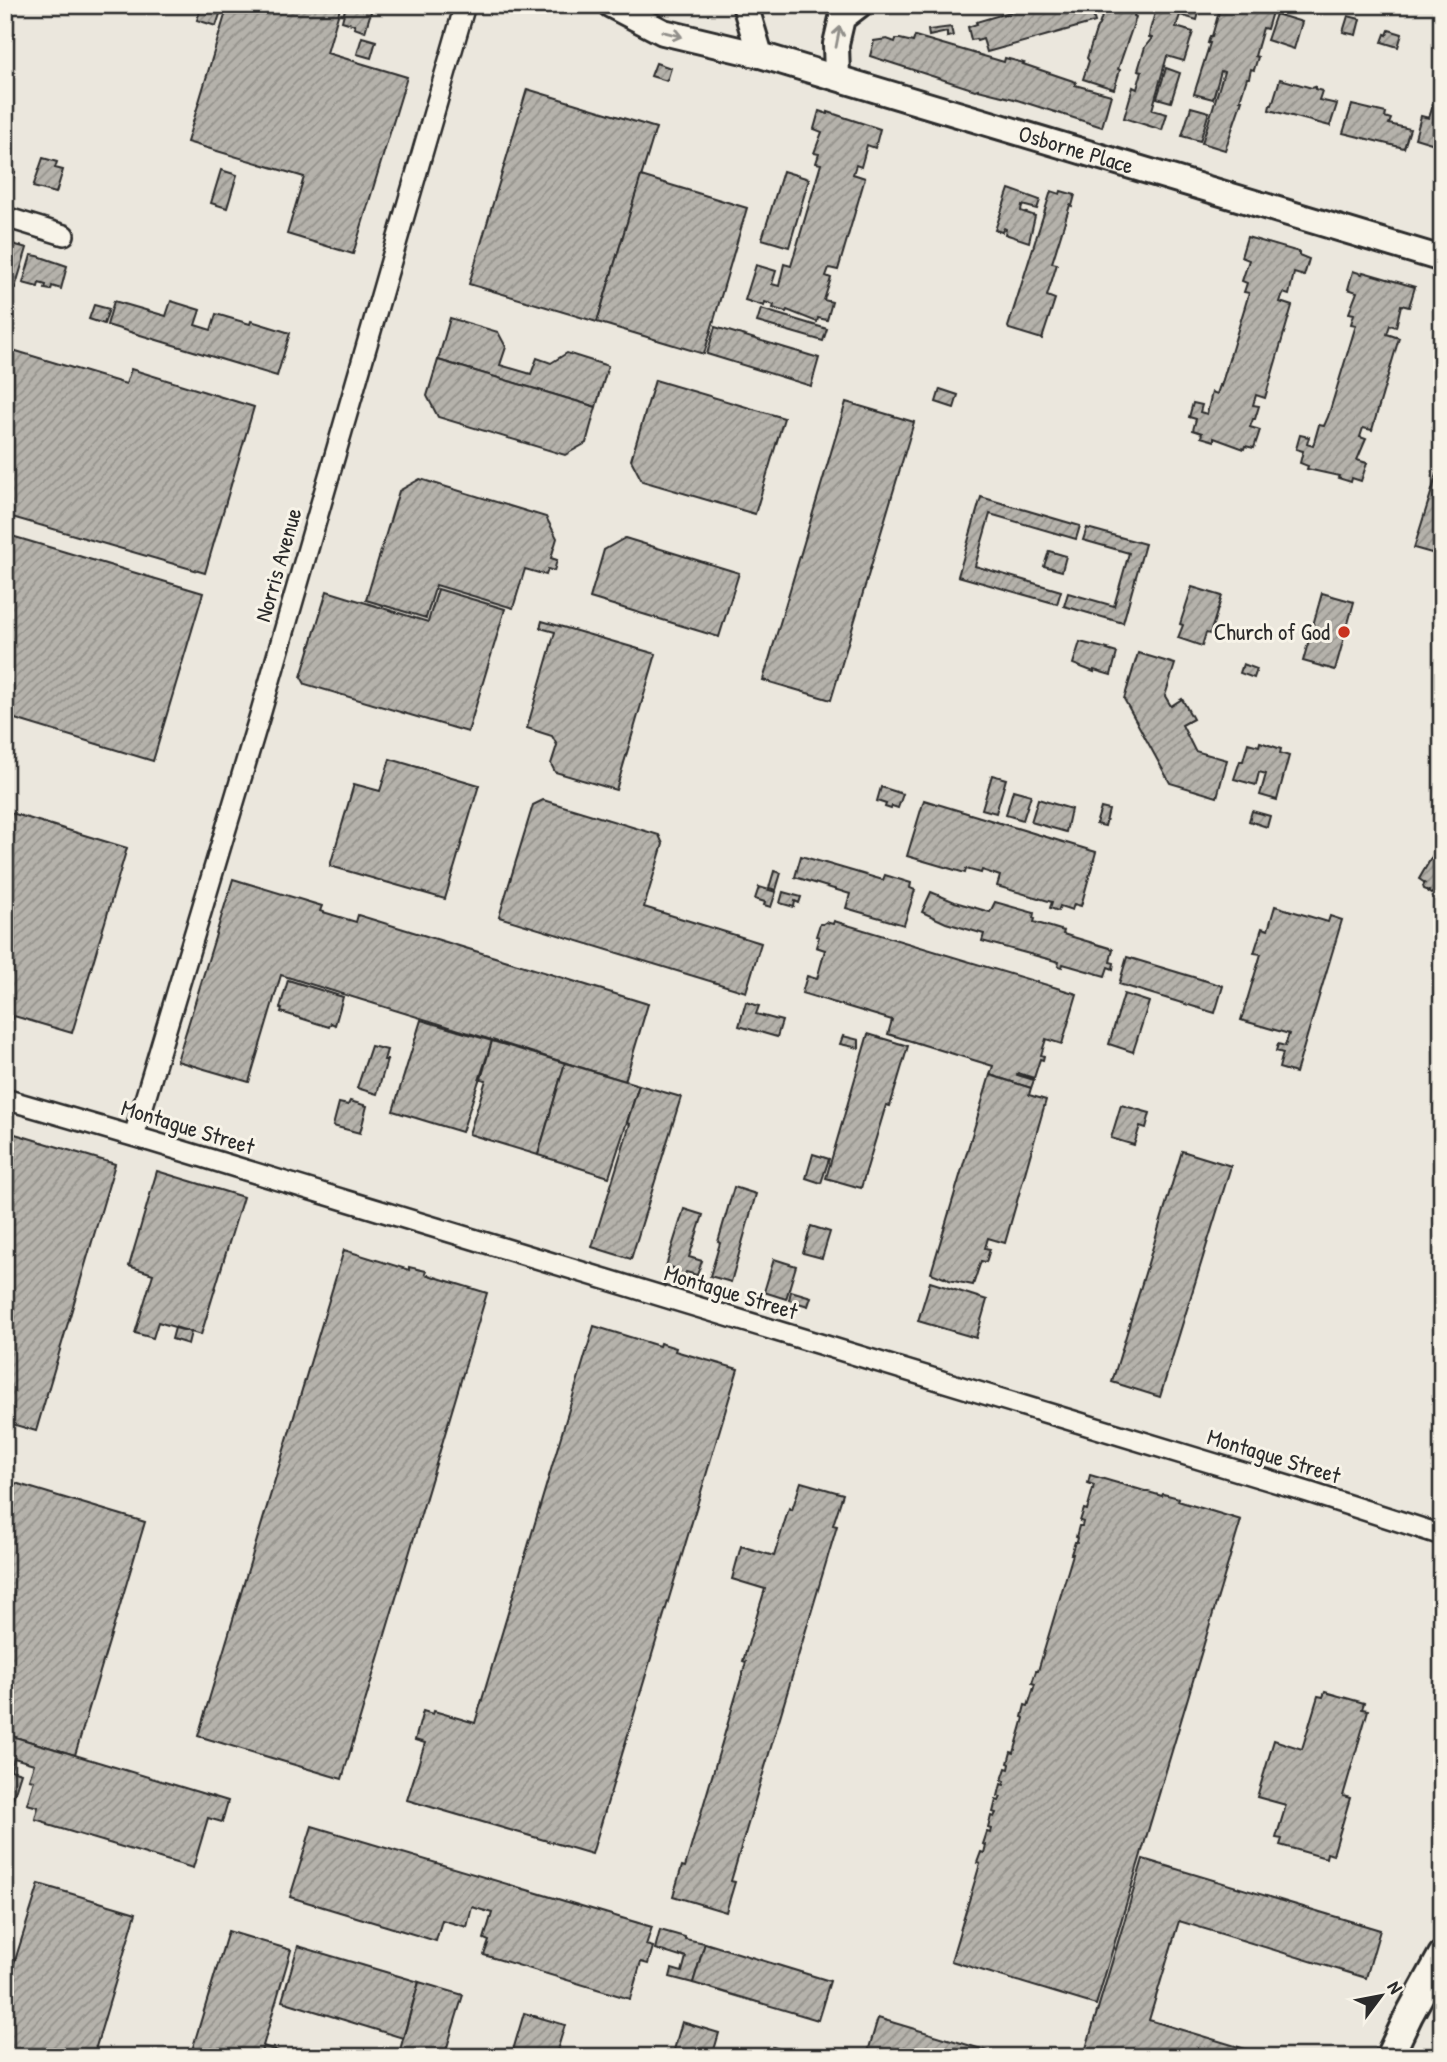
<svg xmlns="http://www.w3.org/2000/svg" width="1447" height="2062" font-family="'Patrick Hand',sans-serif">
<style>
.building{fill:url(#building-hatch);stroke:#2b2b2b;stroke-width:2}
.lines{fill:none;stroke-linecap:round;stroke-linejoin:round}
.minor-casing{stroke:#2b2b2b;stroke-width:24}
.tertiary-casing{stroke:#2b2b2b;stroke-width:30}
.secondary-casing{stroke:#2b2b2b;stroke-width:32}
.minor{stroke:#f7f3e8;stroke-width:19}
.tertiary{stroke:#f7f3e8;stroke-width:24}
.secondary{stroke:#f7f3e8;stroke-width:26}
.oneway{stroke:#918f8a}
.poi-dot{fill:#c8321e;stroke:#f7f3e8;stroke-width:2.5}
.labels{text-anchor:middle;stroke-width:6;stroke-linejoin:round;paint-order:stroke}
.street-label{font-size:23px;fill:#2b2b2b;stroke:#f7f3e8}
.poi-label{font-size:23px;fill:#2b2b2b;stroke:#f7f3e8;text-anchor:end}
</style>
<defs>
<pattern id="building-hatch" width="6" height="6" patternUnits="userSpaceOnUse" patternTransform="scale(1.75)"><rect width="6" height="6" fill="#b5b2ab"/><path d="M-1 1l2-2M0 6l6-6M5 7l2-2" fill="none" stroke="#93918b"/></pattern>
</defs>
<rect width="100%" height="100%" fill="#ebe7dd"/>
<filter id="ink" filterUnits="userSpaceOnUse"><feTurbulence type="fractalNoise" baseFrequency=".0143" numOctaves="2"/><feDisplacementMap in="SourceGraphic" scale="14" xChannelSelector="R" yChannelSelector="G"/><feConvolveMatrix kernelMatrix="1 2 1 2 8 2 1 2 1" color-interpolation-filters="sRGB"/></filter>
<g filter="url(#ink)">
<g class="building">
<path d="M202,5H223L216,26L197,20Z"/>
<path d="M228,5H341L327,53L407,77L353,254L287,234L304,177L187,142Z"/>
<path d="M346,5H373L365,32L354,28L355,25L342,21Z"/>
<path d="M1034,5H1090L1095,22L987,52L983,39L977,41L976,39L971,40L968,27L977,24L976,22Z"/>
<path d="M1104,5H1137L1134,16L1136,17L1118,69L1120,70L1114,89L1083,79L1089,61L1087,58L1097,27L1099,25L1105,8H1103Z"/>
<path d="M1159,5H1201L1197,20L1180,15L1176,27L1193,32L1184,61L1167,56L1152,110L1167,114L1162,130L1124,118L1133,87L1137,89L1142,71L1138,70L1145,47L1152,38L1149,37L1150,30L1157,6Z"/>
<path d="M1221,5H1274L1267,29L1263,28L1255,56L1258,57L1254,70L1251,69L1249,78H1247L1240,100H1242L1225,150L1202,143L1224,72L1221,71L1213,99L1194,94L1210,43H1208L1210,36H1212Z"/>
<path d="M1276,14L1302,22L1294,49L1267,40Z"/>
<path d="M1348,16L1360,19L1356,35L1343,32Z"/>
<path d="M951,27L953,36L947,37V32L929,36L928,30Z"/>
<path d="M1389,30L1402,34L1398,47L1382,42L1385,34L1387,35Z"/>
<path d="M915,36L1004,62L1005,58L1024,63L1023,64L1076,82L1075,85L1111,95L1102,127L1014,99L978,90V89L975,90L870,56L874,41L887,39L895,42L896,39H900L913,42Z"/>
<path d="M362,37L376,41L371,58L357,54Z"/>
<path d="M656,63L671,68L667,81L651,76Z"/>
<path d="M1166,68L1180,73L1171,102L1157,98Z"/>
<path d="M1280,79L1312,88L1315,87V89L1322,91L1319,100L1337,104L1330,126L1269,110L1270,105H1272Z"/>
<path d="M527,89L656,128L597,322L469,284Z"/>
<path d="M1352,105L1386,113L1385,117L1391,119L1389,124L1410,129L1404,148L1343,133Z"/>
<path d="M1433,105L1442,107V151L1437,150L1438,145L1415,138L1421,116L1429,118Z"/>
<path d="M1191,107L1209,112L1200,141L1182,136Z"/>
<path d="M819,111L828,114V112L880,129L875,148L867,145L861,167L856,165L853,174L865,178L838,270L829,268L826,276L831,278L824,300L832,302L827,320L818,318L817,322L787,310L786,312L773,308L774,305L765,302L764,306L745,300L756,265L776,271L772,284L779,286L784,264L791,266L821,164L816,163L819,154L814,153L822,132L814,129Z"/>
<path d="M43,158L57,162L55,168L63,170L56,193L33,187Z"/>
<path d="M5,160L11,161L8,170L15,172L10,190L5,188Z"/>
<path d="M221,170L237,175L227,208L211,203Z"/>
<path d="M783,171L809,179L789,247L762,239Z"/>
<path d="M641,176L747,208L704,354L597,322Z"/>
<path d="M1009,189L1040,200L1037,209L1022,205L1021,211L1035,216L1029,242L1005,234L1006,229L1004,228L1002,232L995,230Z"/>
<path d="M1051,191L1060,194L1061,191L1075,195L1072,206L1070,205L1052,263L1057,264L1047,296L1055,299L1042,339L1009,329L1008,327Z"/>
<path d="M1247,237L1299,252V255L1309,259L1304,276L1294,273L1289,295L1283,293L1280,302L1292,306L1265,398L1256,395L1253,405L1259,406L1255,419H1253L1250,427L1260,430L1254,448L1245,446L1244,449L1214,438V441L1201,437L1202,433L1193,430L1196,419L1189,417L1193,403L1202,405L1200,412L1207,414L1212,392L1217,394L1220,385L1221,386L1249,293L1244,292L1247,283L1242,281L1249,260L1241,257Z"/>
<path d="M5,242L27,248L15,288L7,285L9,278L5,277Z"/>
<path d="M31,255L38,256L67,266L61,289L52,286L51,290L45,289L46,285L39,283L38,287L23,283Z"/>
<path d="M1353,271L1362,274L1363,272L1415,287L1409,307L1401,305L1396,327L1390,325L1387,334L1399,338L1372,430L1363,428L1360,437L1366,439L1357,460L1367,463L1361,481L1352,478L1351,482L1338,478L1339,476L1307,469L1308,466L1300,463L1303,451L1296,449L1300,435L1309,437L1307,444L1313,446L1319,425L1324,426L1328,417L1356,325L1351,324L1354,314L1349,313L1357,292L1348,289Z"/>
<path d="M114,301L166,316L171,301L200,310L195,325L211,330L216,314L250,324L251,321L290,333L277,376L107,325Z"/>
<path d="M94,305L109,309L104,324L89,319Z"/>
<path d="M761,309L827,329L823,341L757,322Z"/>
<path d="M450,318L498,332L506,347L500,365L531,374L537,358L551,363L567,353L608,366L596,407L438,360Z"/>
<path d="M715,327L819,358L811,386L707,354Z"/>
<path d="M6,348L126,384L131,369L254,407L205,573L5,515V478L9,466L5,465Z"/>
<path d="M438,360L596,407L586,443L565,455L438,417L427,396Z"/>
<path d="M655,380L784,418L755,514L642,481L631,460Z"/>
<path d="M940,389L958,395L954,408L936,402Z"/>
<path d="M846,402L914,422L831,700L763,680Z"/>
<path d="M1442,451V556L1414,548L1441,461H1439Z"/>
<path d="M420,479L546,517L557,538L551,558L557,560L554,571L548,569L546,575L525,569L513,608L436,585L426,618L366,600L399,491Z"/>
<path d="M981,497L1080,526L1076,539L990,514L975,566L1061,591L1057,604L958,576Z"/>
<path d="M1087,528L1145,544L1123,623L1064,606L1068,593L1114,606L1129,553L1083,540Z"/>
<path d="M5,534L203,593L153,761L5,716Z"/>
<path d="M625,538L739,573L719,637L590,598L604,550Z"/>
<path d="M1049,551L1066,556L1062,571L1044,566Z"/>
<path d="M1192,587L1222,596L1210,634L1206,633L1202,646L1178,638L1183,625L1180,624Z"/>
<path d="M438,589L505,609L468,732L305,684L301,677L327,591L428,622Z"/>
<path d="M1322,593L1354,602L1335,670L1303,661Z"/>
<path d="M542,621L656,654L616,790L555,772L551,764L557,745L552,736L527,728L555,632L540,628Z"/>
<path d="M1080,642L1108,649L1107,650L1117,653L1111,675L1094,670V672L1073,664Z"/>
<path d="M1138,653L1175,664L1165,696L1171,706L1182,699L1193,719L1182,725L1195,751L1227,760L1217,797L1170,783L1124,699Z"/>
<path d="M1243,664L1257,669L1254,678L1240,673Z"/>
<path d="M1260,742L1281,749L1280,753L1289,756L1277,800L1260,795L1266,774L1259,772L1256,785L1234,779L1240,761H1243L1248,743L1259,746Z"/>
<path d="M390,759L479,785L445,899L330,866L354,784L380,791Z"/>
<path d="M992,775L1006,779L996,813L982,809Z"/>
<path d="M881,787L903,794L898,808L892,806L891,809L885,807L886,804L877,801Z"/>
<path d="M1013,790L1031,795L1023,820L1006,815Z"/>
<path d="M1038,799L1071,809L1066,832L1031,822Z"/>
<path d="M543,800L659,835L663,844L644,907L761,943L746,992L499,917L533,805Z"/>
<path d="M924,800L1096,852L1081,906L1074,904L1072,910L1060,906L1058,911L1050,908L1052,902L997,886L1000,876L982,870L981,873L966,869L965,873L907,856Z"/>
<path d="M1101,808L1109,810L1105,826L1096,824Z"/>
<path d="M5,811L127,848L72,1033L14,1016L13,1019L5,1017Z"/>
<path d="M1252,811L1270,816L1267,827L1249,821Z"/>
<path d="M1433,855L1442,861L1441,895L1436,890L1431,894L1428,892L1429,891L1424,889L1423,886L1425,883L1419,879Z"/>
<path d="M801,856L883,880L885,875L911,883L910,888L915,890L904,925L846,908L850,894L795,877Z"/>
<path d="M774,871L781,873L776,890L769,888Z"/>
<path d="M233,879L322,906L320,911L356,922L358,915L648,1004L625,1081L281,975L249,1082L177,1061Z"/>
<path d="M759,887L776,892L771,907L764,905L765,902L755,899Z"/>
<path d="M783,892L801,897L799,903L795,901L794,907L780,903Z"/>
<path d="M931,892L955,902L990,912L995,902L1034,913L1033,918L1035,919L1034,922L1064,931L1063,934L1113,949L1110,962L1114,963L1113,969L1108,967L1105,976L1063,964L1062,967L1058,966L1059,962L982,941L984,934L946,923L922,912Z"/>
<path d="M1275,906L1328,922L1330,916L1342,920L1296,1073L1279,1068L1283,1053L1276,1051L1278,1044L1285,1046L1289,1034L1241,1020L1261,954L1254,953L1262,928L1268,930Z"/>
<path d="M834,921L1077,994L1062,1044L1046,1039L1041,1055L1044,1056L1043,1060L1040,1059L1034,1078L1018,1073L1017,1075L1034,1080L1031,1088L990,1075L993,1066L888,1034L892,1020L802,993L807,976L817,979L825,950L816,947L819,937L816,936L820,924H823L826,922L833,924Z"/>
<path d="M1127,957L1223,986L1215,1013L1119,984Z"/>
<path d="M288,980L343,997L335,1025L331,1023L329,1027L281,1012L282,1009L280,1008Z"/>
<path d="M1124,994L1149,1002L1133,1052L1109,1044Z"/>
<path d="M746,1002L759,1006L756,1014L782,1021L777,1037L739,1026Z"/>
<path d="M421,1020L492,1041L462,1132L393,1111Z"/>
<path d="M868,1034L908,1046L890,1106L886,1105L861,1188L826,1178Z"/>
<path d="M843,1036L859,1040V1048L840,1044Z"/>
<path d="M492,1041L565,1063L538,1155L469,1134L486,1080L481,1079Z"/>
<path d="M371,1046L387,1050L384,1060H387L377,1094L357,1088Z"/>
<path d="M565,1063L639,1085L609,1177L538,1155Z"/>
<path d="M990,1075L1031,1088L1029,1095L1046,1100L1005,1243L988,1238L985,1248L990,1249L986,1262L981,1261L973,1285L949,1280L945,1277L944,1278L931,1273Z"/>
<path d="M639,1085L681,1097L631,1259L592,1247L630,1124L627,1123Z"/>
<path d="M350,1101L367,1106L360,1133L333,1126L339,1103L348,1105Z"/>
<path d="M1121,1105L1150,1113L1146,1128L1140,1126L1134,1145L1111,1138Z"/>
<path d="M5,1131L115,1164L36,1431L5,1422Z"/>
<path d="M1182,1151L1231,1166L1160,1397L1112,1382Z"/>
<path d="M813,1154L829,1159L821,1183L806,1178Z"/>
<path d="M157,1171L243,1197L201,1335L158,1322L153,1338L135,1333L153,1274L129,1266Z"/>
<path d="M734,1187L756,1194L731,1282L710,1276L720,1243L718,1242Z"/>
<path d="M684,1209L703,1215L689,1257L702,1261L697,1275L686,1272L685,1275L673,1271L674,1268L666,1266Z"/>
<path d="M811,1226L830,1232L822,1258L803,1253Z"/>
<path d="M344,1250L409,1270V1267L426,1271L425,1274L487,1293L342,1779L198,1736Z"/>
<path d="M774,1259L796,1266L786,1299L764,1292Z"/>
<path d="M930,1282L987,1300L976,1338L918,1321Z"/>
<path d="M791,1291L811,1297L808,1306L789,1300Z"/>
<path d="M594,1326L659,1346L660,1343L676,1348L675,1351L738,1369L592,1854L407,1800L425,1743L415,1740L423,1711L433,1714L434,1711L475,1723Z"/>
<path d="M175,1328L191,1332L188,1344L172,1339Z"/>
<path d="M1090,1475L1162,1496L1163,1494L1179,1498L1178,1501L1241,1520L1096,2005L951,1961L980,1864L977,1863L981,1852L984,1853L986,1845L983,1844L987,1832L990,1833L991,1829L988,1828L991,1816L994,1817L996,1813L993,1812L996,1800L999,1801L1001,1797L998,1796L1001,1784L1004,1785L1005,1781L1002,1780L1006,1768L1009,1769L1010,1764L1008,1763L1011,1752L1014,1753L1024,1718L1022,1717L1025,1705L1028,1706L1035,1684L1032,1683L1036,1671H1038L1073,1554H1071L1075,1542H1077L1078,1538L1076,1537L1079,1526H1082L1083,1522L1080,1521L1084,1509L1087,1510L1094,1485L1088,1483Z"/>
<path d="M5,1480L145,1522L75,1755L5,1734Z"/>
<path d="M801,1482L843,1494L833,1525L837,1526L731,1881L735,1882L726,1912L673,1896L682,1866L685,1867L746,1662L743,1661L765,1589L732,1579L741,1546L774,1556L789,1508L792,1510Z"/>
<path d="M1325,1692L1364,1703L1362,1709L1368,1710L1343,1796L1350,1798L1333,1855L1327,1853L1326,1858L1280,1845L1282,1839L1276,1838L1286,1805L1257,1797L1274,1740L1302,1749L1318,1696L1323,1697Z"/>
<path d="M5,1734L228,1801L222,1822L208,1818L193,1868L48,1825V1823L35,1819L38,1807L27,1804L34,1780L29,1779L34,1764L14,1758L11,1770L21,1773L9,1811L5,1810Z"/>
<path d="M312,1826L652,1927L646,1945L653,1947L648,1964L641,1962L630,1999L484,1955L489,1941L484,1939L492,1913L472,1907L467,1927L442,1920L436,1941L290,1897Z"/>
<path d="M1143,1859L1380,1930L1366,1978L1179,1921L1149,2020L1272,2057H1091L1084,2055Z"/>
<path d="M39,1884L136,1913L93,2057H25L15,2054L14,2057H5V1992Z"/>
<path d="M660,1930L685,1937V1939L705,1943L693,1983L670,1977L672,1969L682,1972L686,1957L680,1955V1957L655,1949Z"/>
<path d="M228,1931L291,1950L263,2046L260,2057H190Z"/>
<path d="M705,1943L830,1981L818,2020L693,1983Z"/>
<path d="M298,1946L419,1982L403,2038L282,2001Z"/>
<path d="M5,1956L15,1959L5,1992Z"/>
<path d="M419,1982L463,1995L444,2057H398Z"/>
<path d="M524,2013L565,2025L555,2057H511Z"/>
<path d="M878,2018L1008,2057H874L867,2055Z"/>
<path d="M682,2022L719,2033L712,2057H672Z"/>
<path d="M263,2046L278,2051L276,2057H260Z"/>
<path d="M773,2047L807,2057H770Z"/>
</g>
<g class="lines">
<g class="minor-casing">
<g id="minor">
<path d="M5,217L64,235"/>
<path d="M5,1099L153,1142L1308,1492L1442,1535"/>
<path d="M134,1136L260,715L465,5"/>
</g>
</g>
<g class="tertiary-casing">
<g id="tertiary">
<path d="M611,5L663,32L760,55"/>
<path id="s1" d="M745,5L760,55L1442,259"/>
<path d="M837,77L836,44L842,18L859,5"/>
</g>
</g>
<g class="secondary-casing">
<path id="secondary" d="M1389,2057L1409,2015L1442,1955"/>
</g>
<use href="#minor" class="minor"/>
<use href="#tertiary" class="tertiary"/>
<use href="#secondary" class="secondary"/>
</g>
<defs><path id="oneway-shaft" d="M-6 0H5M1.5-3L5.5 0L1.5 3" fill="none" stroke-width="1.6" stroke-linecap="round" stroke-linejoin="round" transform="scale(1.75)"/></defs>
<g class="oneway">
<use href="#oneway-shaft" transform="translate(672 34) rotate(14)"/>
<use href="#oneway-shaft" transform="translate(838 37) rotate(-79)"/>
</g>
</g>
<circle class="poi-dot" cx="1344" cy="632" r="7"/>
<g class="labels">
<g class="street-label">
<text dy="8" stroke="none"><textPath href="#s1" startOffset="382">Osborne Place</textPath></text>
<text transform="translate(278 565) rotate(-74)" y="8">Norris Avenue</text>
<text transform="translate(188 1127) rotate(17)" y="8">Montague Street</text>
<text transform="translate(731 1292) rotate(17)" y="8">Montague Street</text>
<text transform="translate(1274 1456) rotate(17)" y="8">Montague Street</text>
</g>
<g class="poi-label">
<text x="1330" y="640">Church of God</text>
</g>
</g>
<rect width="1447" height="2062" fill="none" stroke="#f7f3e8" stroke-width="28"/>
<rect x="14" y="14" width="1419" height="2034" fill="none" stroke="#2b2b2b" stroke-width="2.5" filter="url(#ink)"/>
<g transform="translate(1381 1996) rotate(58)" stroke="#f7f3e8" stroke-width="5" paint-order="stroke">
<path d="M0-5L12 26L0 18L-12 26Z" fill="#2b2b2b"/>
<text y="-10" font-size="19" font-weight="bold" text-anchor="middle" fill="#2b2b2b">N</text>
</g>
</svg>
